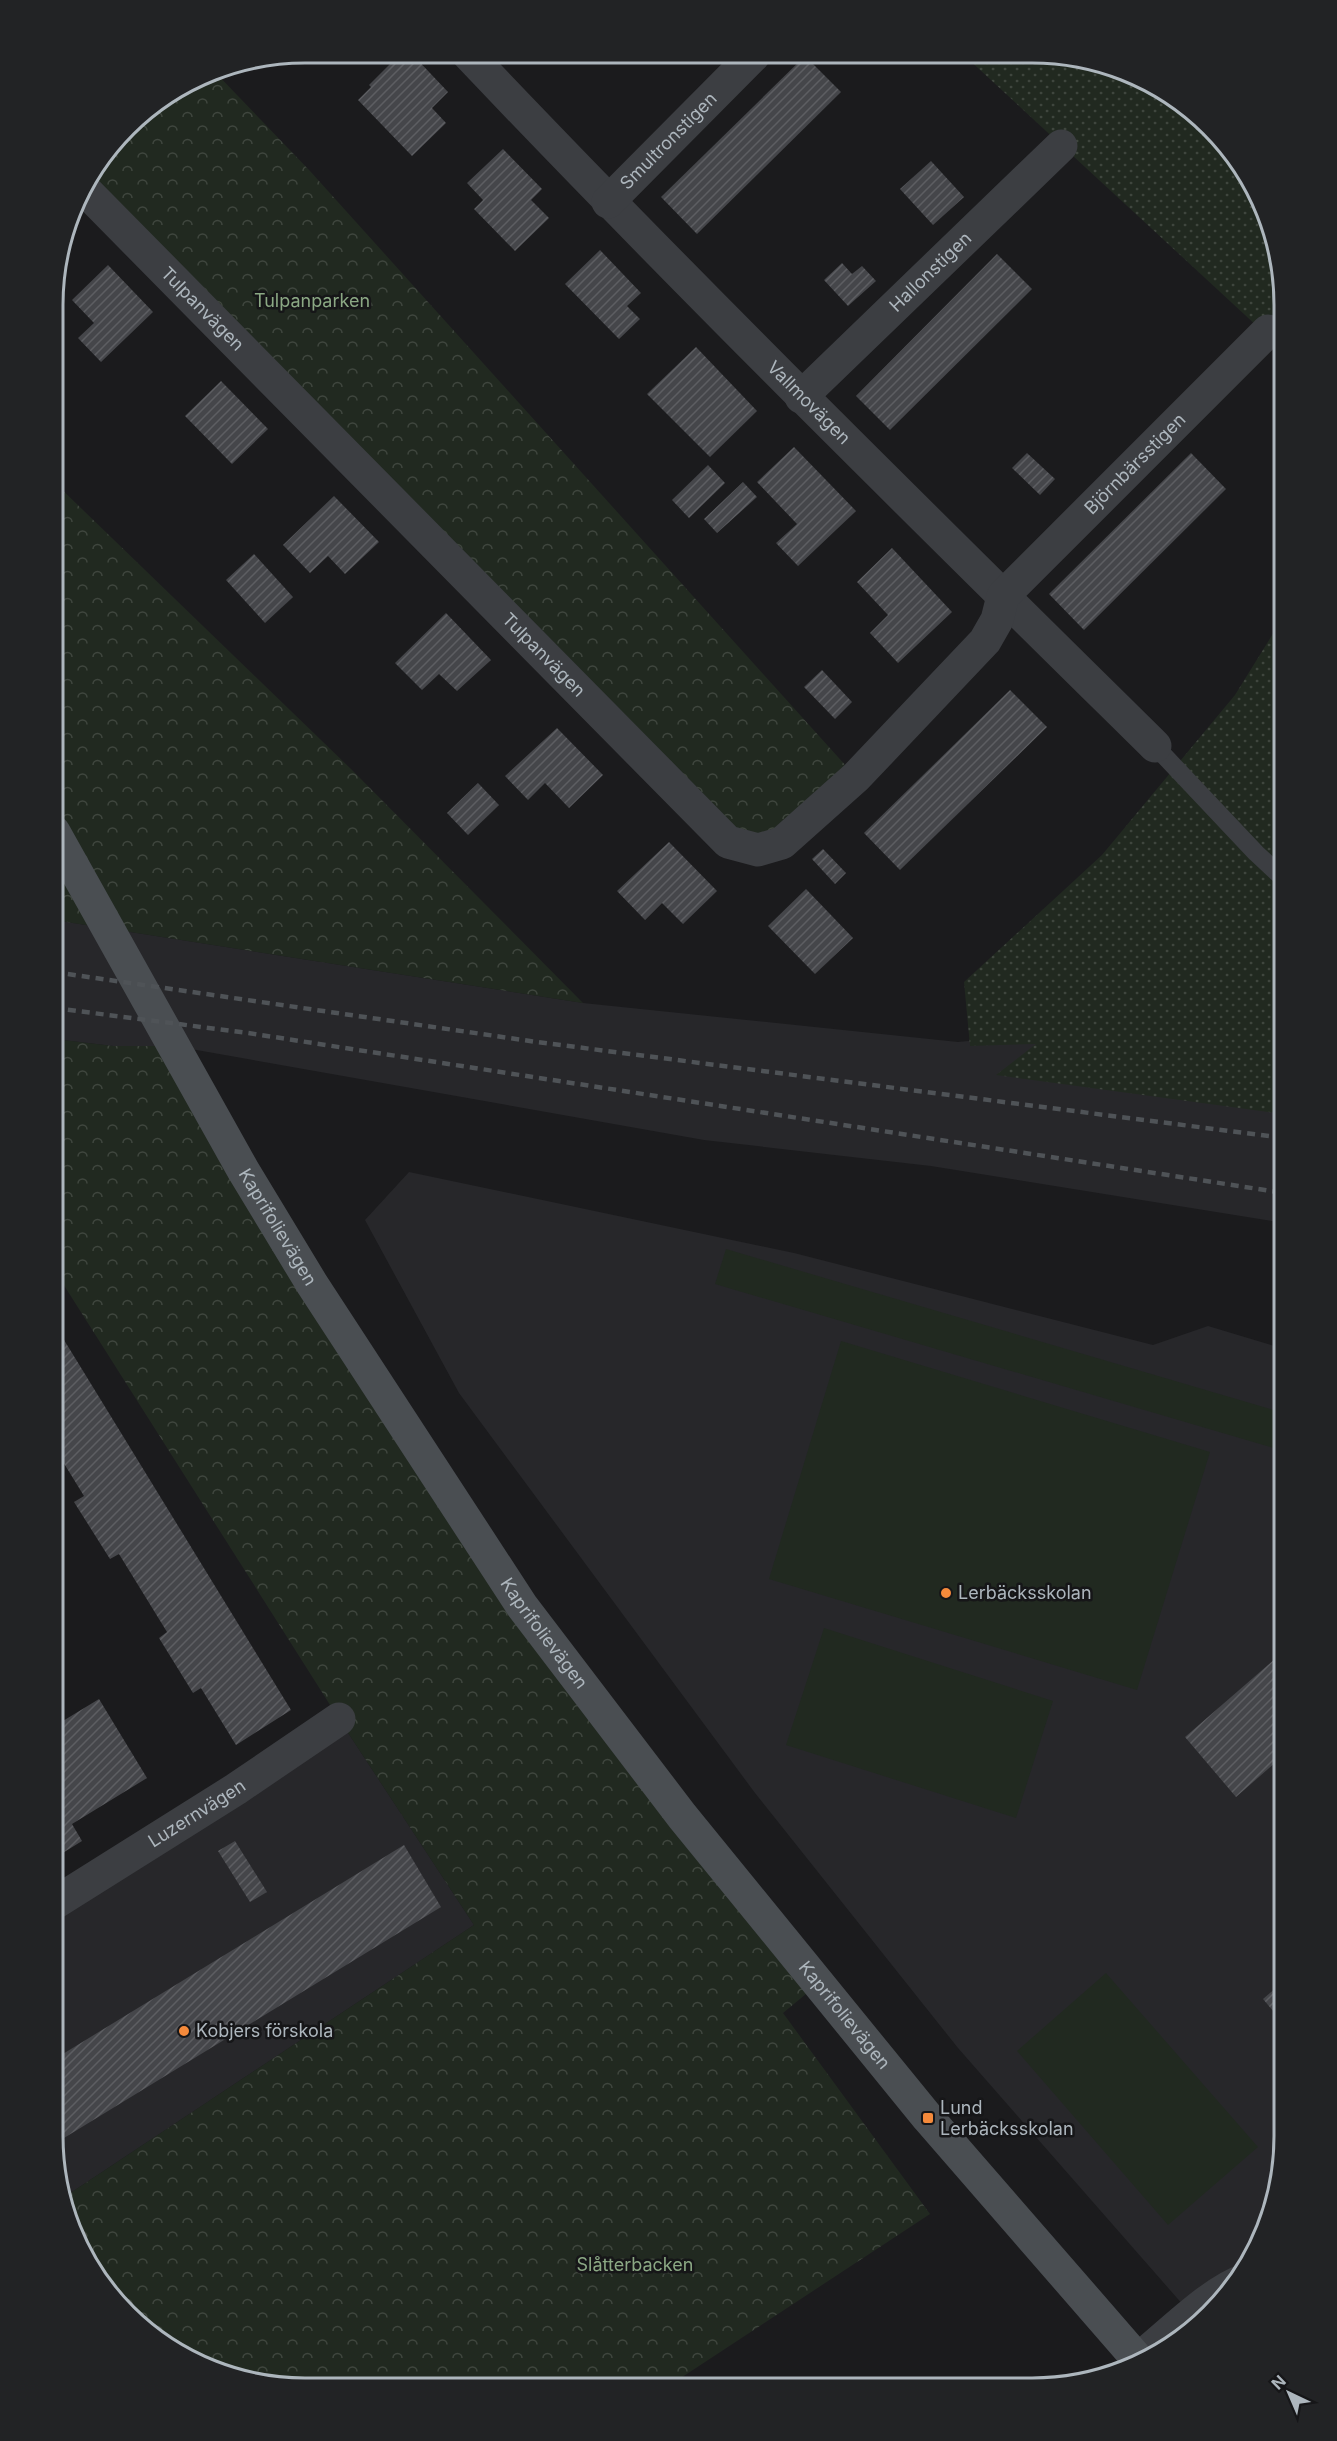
<svg xmlns="http://www.w3.org/2000/svg" width="1337" height="2441" font-family="Inter,sans-serif">
<style>
.built{fill:#27272a}
.grass{fill:url(#grass-dots)}
.forest{fill:url(#forest-crowns)}
.garden{fill:#212920}
.building{fill:url(#building-hatch)}
.lines{fill:none;stroke-linecap:round;stroke-linejoin:round}
.service{stroke:#3c3e42;stroke-width:18}
.minor{stroke:#3c3e42;stroke-width:33}
.secondary{stroke:#4a4e52;stroke-width:33}
.rail{stroke:#4f5357;stroke-width:4.5;stroke-dasharray:8 6;stroke-linecap:butt}
.poi-dot{fill:#f58a3b;stroke:#161618;stroke-width:2}
.labels{text-anchor:middle;stroke-width:5;stroke-linejoin:round;paint-order:stroke}
.street-label{font-size:18px;fill:#adb6bd;stroke:#161618}
.park-label{font-size:18px;fill:#8ba884;stroke:#161618}
.poi-label{font-size:18px;fill:#adb6bd;stroke:#161618;text-anchor:start}
.rim{fill:none;stroke:#adb6bd;stroke-width:3}
</style>
<defs>
<pattern id="grass-dots" width="8" height="8" patternUnits="userSpaceOnUse" patternTransform="scale(1.5)"><rect width="8" height="8" fill="#212920"/><path d="M2 2h.1M6 6h.1" fill="none" stroke="#3f463e" stroke-width="1.8" stroke-linecap="round"/></pattern>
<pattern id="forest-crowns" width="20" height="18" patternUnits="userSpaceOnUse" patternTransform="scale(1.5)"><rect width="20" height="18" fill="#212920"/><path d="M2 6a3 3 0 1 1 6 0M12 15a3 3 0 1 1 6 0" fill="none" stroke="#3f463e"/></pattern>
<pattern id="building-hatch" width="6" height="6" patternUnits="userSpaceOnUse" patternTransform="scale(1.5)"><rect width="6" height="6" fill="#45464a"/><path d="M-1 1l2-2M0 6l6-6M5 7l2-2" fill="none" stroke="#5d5e62"/></pattern>
</defs>
<rect width="100%" height="100%" fill="#1b1b1d"/>
<g class="built">
<path d="M54,920L583,1003L958,1042L1085,1030L1284,1054V1223L931,1166L704,1140L174,1046H113L54,1039Z"/>
<path d="M409,1172L794,1253L1153,1345L1208,1326L1284,1349V2153L1265,2232L1232,2290L1198,2322L958,2048L755,1793L459,1393L365,1220Z"/>
<path d="M339,1719L474,1925L63,2198L53,2136V1904Z"/>
</g>
<g class="grass">
<path d="M966,57H1081L1143,78L1198,115L1242,165L1271,224L1284,305V351Z"/>
<path d="M1284,616V1114L996,1075L1036,1044L970,1046L964,982L1102,855L1235,695Z"/>
</g>
<g class="forest">
<path d="M214,71L310,171L856,777L758,850L83,188L138,115L209,72Z"/>
<path d="M54,482L351,769L583,1003L54,920Z"/>
<path d="M54,1039L113,1046H174L476,1536L818,1984L783,2013L930,2214L667,2387L272,2386L208,2369L139,2326L95,2276L66,2217L63,2198L474,1925L339,1719L53,1268Z"/>
</g>
<g class="garden">
<path d="M726,1249L1284,1413V1451L715,1284Z"/>
<path d="M841,1341L1210,1452L1137,1690L769,1579Z"/>
<path d="M824,1628L1053,1701L1016,1818L786,1745Z"/>
<path d="M1106,1973L1258,2147L1168,2225L1017,2051Z"/>
</g>
<g class="building">
<path d="M401,53H411L448,92L432,108L446,123L412,156L358,100L371,87L369,85Z"/>
<path d="M805,56L841,92L697,234L661,197Z"/>
<path d="M503,149L542,189L531,200L549,218L515,251L474,209L483,200L467,183Z"/>
<path d="M931,161L964,197L933,225L900,189Z"/>
<path d="M600,250L641,293L627,306L640,319L619,339L565,284Z"/>
<path d="M997,254L1032,289L890,430L856,396Z"/>
<path d="M842,263L852,274L862,266L876,281L848,306L824,280Z"/>
<path d="M108,265L153,312L101,362L78,338L94,323L72,300Z"/>
<path d="M696,347L757,411L710,457L647,394Z"/>
<path d="M221,381L268,429L232,464L185,416Z"/>
<path d="M794,447L856,511L798,566L776,543L797,524L757,482Z"/>
<path d="M1027,453L1055,479L1040,495L1012,468Z"/>
<path d="M1191,453L1226,489L1084,630L1049,594Z"/>
<path d="M708,465L725,483L689,518L672,500Z"/>
<path d="M743,482L757,497L717,533L704,519Z"/>
<path d="M334,496L379,542L345,574L328,556L310,573L283,545Z"/>
<path d="M892,548L952,612L898,663L870,633L888,615L857,582Z"/>
<path d="M254,554L293,597L265,623L226,580Z"/>
<path d="M446,613L491,660L457,691L439,674L422,690L395,663Z"/>
<path d="M822,670L852,702L835,719L804,687Z"/>
<path d="M1010,690L1047,727L900,870L864,833Z"/>
<path d="M557,728L603,775L569,808L545,783L528,800L505,776Z"/>
<path d="M478,783L499,805L468,835L447,813Z"/>
<path d="M669,842L717,891L683,924L662,903L645,920L617,891Z"/>
<path d="M823,849L846,873L835,884L812,859Z"/>
<path d="M806,889L853,938L815,974L768,926Z"/>
<path d="M53,1322L291,1710L236,1745L201,1688L193,1693L159,1638L167,1632L119,1554L110,1559L74,1502L84,1496L60,1457L53,1461Z"/>
<path d="M1284,1651V1755L1236,1797L1185,1737Z"/>
<path d="M99,1699L147,1778L72,1824L82,1841L53,1859V1727Z"/>
<path d="M235,1841L267,1892L250,1902L218,1851Z"/>
<path d="M404,1845L441,1907L64,2138L53,2119V2060Z"/>
<path d="M1284,1981V2024L1263,1999Z"/>
</g>
<g class="lines">
<g class="service">
<path d="M1155,746L1256,853L1284,879"/>
<path d="M1133,2354C1163,2330 1207,2285 1242,2273"/>
</g>
<g class="minor">
<path id="s1" d="M467,53C691,289 923,517 1155,746"/>
<path id="s2" d="M83,188L728,842L758,850L782,843L856,777L985,641L997,620L1003,596L1268,331"/>
<path id="s3" d="M608,202L754,55"/>
<path id="s4" d="M801,397L1061,146"/>
<path id="s5" d="M53,1904L236,1789L339,1719"/>
</g>
<path class="secondary" id="s6" d="M54,832L243,1170L312,1284L522,1606L682,1816L928,2118L1140,2362"/>
<g class="rail">
<path d="M54,972L537,1042L1284,1138"/>
<path d="M54,1008L248,1033L1284,1193"/>
</g>
</g>
<g class="poi-dot">
<circle cx="946" cy="1593" r="6"/>
<circle cx="184" cy="2031" r="6"/>
<rect x="922" y="2112" width="12" height="12" rx="3"/>
</g>
<g class="labels">
<g class="street-label">
<text dy="6" stroke="none"><textPath href="#s3" startOffset="86">Smultronstigen</textPath></text>
<text dy="6" stroke="none"><textPath href="#s4" startOffset="180">Hallonstigen</textPath></text>
<text dy="6" stroke="none"><textPath href="#s2" startOffset="170">Tulpanvägen</textPath></text>
<text dy="6" stroke="none"><textPath href="#s1" startOffset="489">Vallmovägen</textPath></text>
<text dy="6" stroke="none"><textPath href="#s2" startOffset="1497">Björnbärsstigen</textPath></text>
<text dy="6" stroke="none"><textPath href="#s2" startOffset="656">Tulpanvägen</textPath></text>
<text dy="6" stroke="none"><textPath href="#s6" startOffset="454">Kaprifolievägen</textPath></text>
<text dy="6" stroke="none"><textPath href="#s6" startOffset="940">Kaprifolievägen</textPath></text>
<text dy="6" stroke="none"><textPath href="#s5" startOffset="170">Luzernvägen</textPath></text>
<text dy="6" stroke="none"><textPath href="#s6" startOffset="1426">Kaprifolievägen</textPath></text>
</g>
<g class="park-label">
<text x="312" y="307">Tulpanparken</text>
<text x="635" y="2271">Slåtterbacken</text>
</g>
<g class="poi-label">
<text x="958" y="1599">Lerbäcksskolan</text>
<text x="196" y="2037">Kobjers förskola</text>
<text x="940" y="2114">Lund<tspan x="940" dy="21">Lerbäcksskolan</tspan></text>
</g>
</g>
<path d="M0 0H1337V2441H0ZM305 63H1032A242 242 0 0 1 1274 305V2136A242 242 0 0 1 1032 2378H305A242 242 0 0 1 63 2136V305A242 242 0 0 1 305 63Z" fill="#222325" fill-rule="evenodd"/>
<path class="rim" d="M305 63H1032A242 242 0 0 1 1274 305V2136A242 242 0 0 1 1032 2378H305A242 242 0 0 1 63 2136V305A242 242 0 0 1 305 63Z"/>
<g transform="translate(1289 2393) rotate(316)" stroke="#161618" stroke-width="4.5" paint-order="stroke">
<path d="M0-4.5L10 22L0 15L-10 22Z" fill="#adb6bd"/>
<text y="-9" font-size="16" font-weight="bold" text-anchor="middle" fill="#adb6bd">N</text>
</g>
</svg>
